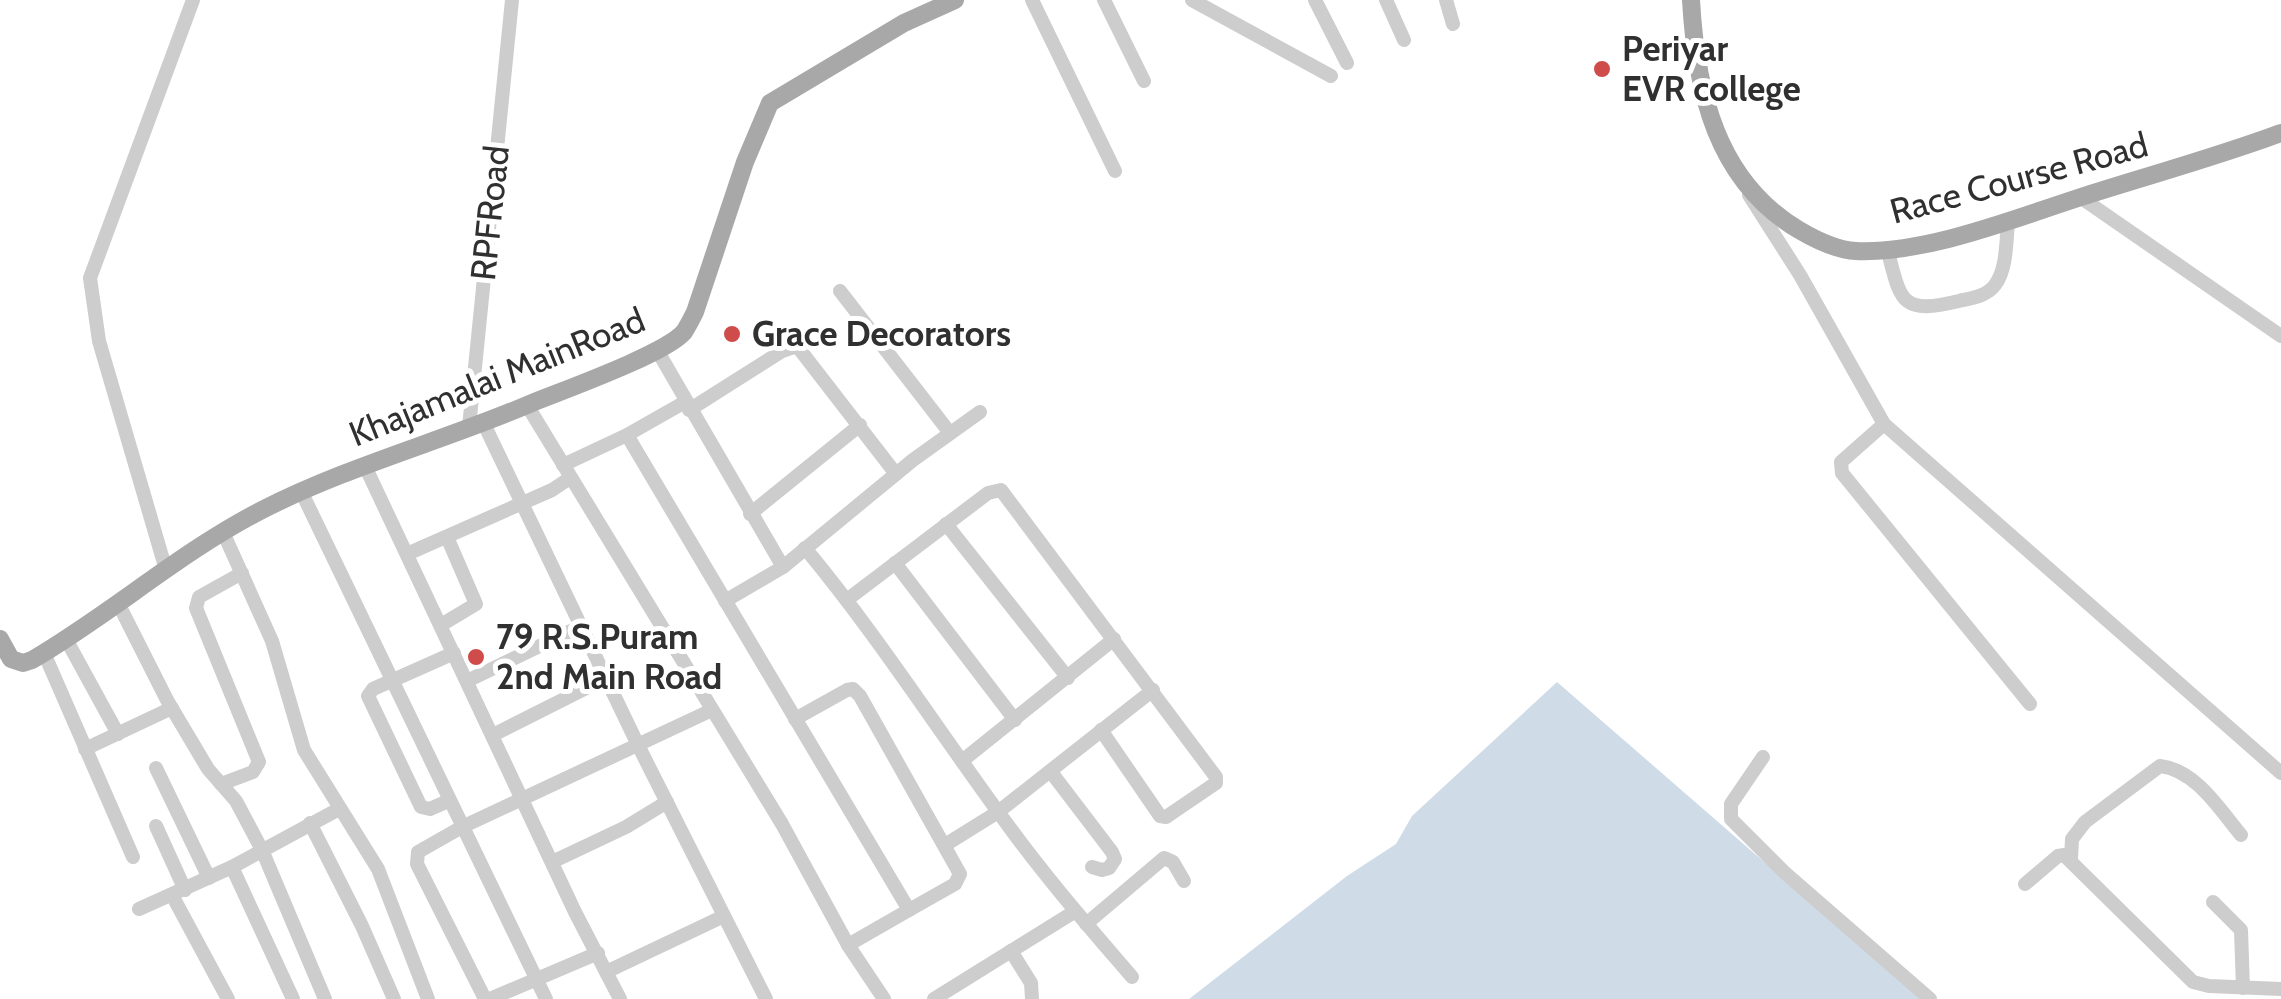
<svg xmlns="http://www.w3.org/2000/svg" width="2281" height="999" font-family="Cabin,sans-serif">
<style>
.water{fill:#cfdce8}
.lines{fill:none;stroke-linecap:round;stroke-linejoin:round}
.minor{stroke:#cdcdcd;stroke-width:14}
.major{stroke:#a8a8a8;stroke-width:18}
.poi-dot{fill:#cf4c4a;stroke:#fff;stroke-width:4}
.labels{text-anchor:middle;stroke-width:10;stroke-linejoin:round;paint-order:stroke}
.poi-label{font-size:35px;font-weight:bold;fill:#303030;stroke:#fff;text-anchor:start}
.street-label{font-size:35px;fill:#303030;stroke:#fff}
</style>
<rect width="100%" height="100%" fill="#fff"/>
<path class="water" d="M1557,682L1922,999H1189L1347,876L1396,844L1412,816Z"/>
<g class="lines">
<g class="minor">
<path d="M1032,0L1115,171"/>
<path d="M1104,0L1144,81"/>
<path d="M1192,0L1331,76"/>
<path d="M1315,0L1347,63"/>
<path d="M1386,0L1404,40"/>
<path d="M1446,0L1453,24"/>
<path d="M1749,195L1800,275L1884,424L2281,773"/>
<path d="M2080,197L2281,336"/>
<path d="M1887,248C1901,302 1900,315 1959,301C1972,298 1987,296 1995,285C2007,269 2006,242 2008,223"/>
<path d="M840,291L950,433"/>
<path d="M657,350L783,567L913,460L980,412"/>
<path d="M527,405L782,824L848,945L884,999"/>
<path d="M689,410L782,351L797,346L896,474"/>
<path d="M483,422L638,745L766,999"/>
<path d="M1884,424L1841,462L1842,473L2030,704"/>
<path d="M469,427L512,0"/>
<path d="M627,435L909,910L848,945"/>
<path d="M563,465L627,435L685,402"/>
<path d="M365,466L575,912L620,999"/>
<path d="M301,491L546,999"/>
<path d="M750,514L860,425"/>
<path d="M946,524L1068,678"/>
<path d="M223,532L272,641L304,750L378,869L428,999"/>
<path d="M805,548C879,637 941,735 1010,828C1048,880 1090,928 1132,977"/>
<path d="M407,554L552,490L570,478"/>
<path d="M895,563L1015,720"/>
<path d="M166,570L99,341L90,278L193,0"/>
<path d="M848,599L988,493L1001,490L1216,777V783L1166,817L1160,816L1101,730"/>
<path d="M725,601L783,567"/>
<path d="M119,605L167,700L208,769L236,801L262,850L325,999"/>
<path d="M441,625L476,604L447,537"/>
<path d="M66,639L118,734"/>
<path d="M44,653L133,857"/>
<path d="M467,681L581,626"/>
<path d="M795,719L847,690L853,689L860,696L960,874L955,884L909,910"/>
<path d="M493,735L606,678"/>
<path d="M85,749L172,708"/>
<path d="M1763,757L1731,804V819L1784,872L1930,999"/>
<path d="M962,761L1114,639"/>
<path d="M156,768L209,878"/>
<path d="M1051,772L1112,852L1115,859L1109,868L1102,870L1092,867"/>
<path d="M221,784L253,772L259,762L196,608L199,597L242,573"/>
<path d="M448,801L430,809L421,807L368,696L373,689L454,653"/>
<path d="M310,823L362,926L394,999"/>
<path d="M156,826L185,890"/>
<path d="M945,845L998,812L1153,690"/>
<path d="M2071,859L2072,839L2085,822L2160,766C2196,770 2220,810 2241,835"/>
<path d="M552,862L626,827L667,802"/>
<path d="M232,867L293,999"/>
<path d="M2025,884L2058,856L2064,855L2193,982L2209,986L2281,989"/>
<path d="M172,895L228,999"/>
<path d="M2213,902L2241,930L2243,988"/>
<path d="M139,909L232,867L339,809"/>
<path d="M1086,924L1164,858L1173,862L1184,881"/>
<path d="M1011,951L1031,983L1032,999"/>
<path d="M606,972L724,916"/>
<path d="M485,999L417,864L418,852L462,827L712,710"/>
<path d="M490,999L598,953"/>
<path d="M934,999L1074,912"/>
</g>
<g class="major">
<path d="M1691,0C1696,90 1716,181 1799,230C1816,240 1836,250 1856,251C1925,254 2013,219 2078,198C2146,176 2214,158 2281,133"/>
<path d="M0,639L11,659L23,663L32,660C111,614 180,552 262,510C348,466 443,441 532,403C564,390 665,354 684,332C688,326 692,318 695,312L745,162L770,103L904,23L955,0"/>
</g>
</g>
<g class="poi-dot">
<circle cx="1602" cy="69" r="10"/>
<circle cx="732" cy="334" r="10"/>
<circle cx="476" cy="657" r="10"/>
</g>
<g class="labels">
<g class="poi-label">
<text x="1622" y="61">Periyar<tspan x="1622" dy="40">EVR college</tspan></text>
<text x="752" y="346">Grace Decorators</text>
<text x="496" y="649">79 R.S.Puram<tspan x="496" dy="40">2nd Main Road</tspan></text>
</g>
<g class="street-label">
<text transform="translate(2019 178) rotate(-15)" y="12">Race Course Road</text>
<text transform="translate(490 213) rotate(-84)" y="12">RPFRoad</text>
<text transform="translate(497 377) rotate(-22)" y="12">Khajamalai MainRoad</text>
</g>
</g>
</svg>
